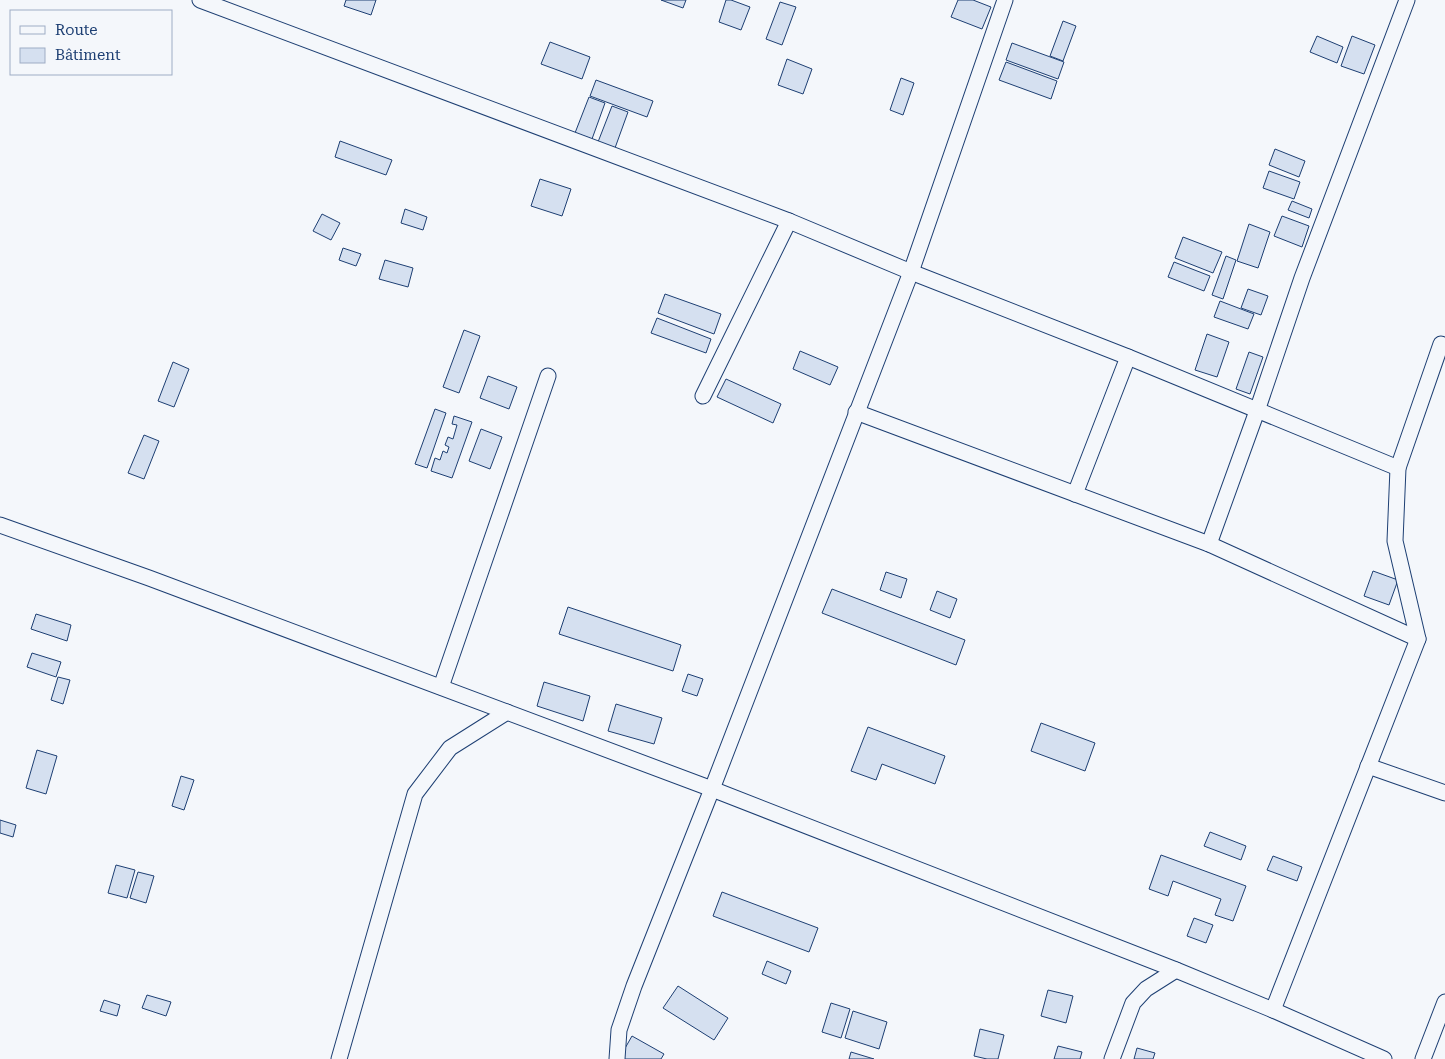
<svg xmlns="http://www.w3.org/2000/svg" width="1445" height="1059" font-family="'Roboto Serif',serif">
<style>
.building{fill:#d5e0f0;stroke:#1d3f73}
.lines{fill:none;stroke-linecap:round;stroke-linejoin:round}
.minor-casing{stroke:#1d3f73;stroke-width:17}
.minor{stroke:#f4f7fb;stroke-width:15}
</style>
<rect width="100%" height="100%" fill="#f4f7fb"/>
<g class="building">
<path d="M346,0H376L371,15L344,6Z"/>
<path d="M661,0H686L683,8Z"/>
<path d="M726,0H731L750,7L741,30L719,22Z"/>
<path d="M958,0H973L991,7L982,29L951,17Z"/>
<path d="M780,2L796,7L782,45L766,39Z"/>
<path d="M1063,21L1076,26L1063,61L1050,56Z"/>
<path d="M1317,36L1343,47L1337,63L1310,52Z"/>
<path d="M1352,36L1375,45L1364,74L1341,66Z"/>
<path d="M550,42L590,57L582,79L541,64Z"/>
<path d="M1012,43L1064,62L1058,79L1006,60Z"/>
<path d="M787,59L812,69L803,94L778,85Z"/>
<path d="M1006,62L1057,81L1051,99L999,80Z"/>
<path d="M901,78L914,83L903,115L890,110Z"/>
<path d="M596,80L653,101L647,117L590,96Z"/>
<path d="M589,97L605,103L592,139L575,133Z"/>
<path d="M612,106L628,112L615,148L598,142Z"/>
<path d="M340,141L392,160L386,175L335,157Z"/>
<path d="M1275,149L1305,161L1299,177L1269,165Z"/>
<path d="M1269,171L1300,182L1294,199L1263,188Z"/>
<path d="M540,179L571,189L562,216L531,206Z"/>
<path d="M1292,201L1312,209L1309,218L1288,210Z"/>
<path d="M405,209L427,217L423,230L401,223Z"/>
<path d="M322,214L340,223L331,240L313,231Z"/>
<path d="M1282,216L1309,226L1302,247L1274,236Z"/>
<path d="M1249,224L1270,232L1258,268L1237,261Z"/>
<path d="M1183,237L1222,252L1213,273L1175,258Z"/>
<path d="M343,248L361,254L356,266L339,260Z"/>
<path d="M1226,256L1236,260L1223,299L1212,295Z"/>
<path d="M385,260L413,268L408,287L379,279Z"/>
<path d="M1174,262L1210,276L1204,291L1168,277Z"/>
<path d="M1248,289L1268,296L1261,315L1241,308Z"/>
<path d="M665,294L721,314L714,334L658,313Z"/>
<path d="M1220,301L1254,314L1248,329L1214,317Z"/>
<path d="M657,318L711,339L706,353L651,333Z"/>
<path d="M464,330L480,336L459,393L443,387Z"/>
<path d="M1207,334L1229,342L1217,377L1195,370Z"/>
<path d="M800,351L838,367L830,385L793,369Z"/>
<path d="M1249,352L1263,357L1250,394L1236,389Z"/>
<path d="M173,362L189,369L174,407L158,401Z"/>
<path d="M488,376L517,387L509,409L480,398Z"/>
<path d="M726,379L781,404L773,423L717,397Z"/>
<path d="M435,409L446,413L427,468L415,464Z"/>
<path d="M454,416L472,422L452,478L431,471L435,458L440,460L443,451L447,453L449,447L445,445L448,437L453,439L457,425L452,424Z"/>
<path d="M481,429L502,437L490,469L469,461Z"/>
<path d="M144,435L159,441L144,479L128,473Z"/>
<path d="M1373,571L1398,580L1389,605L1364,596Z"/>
<path d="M886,572L907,579L901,598L880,590Z"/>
<path d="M832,589L965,640L956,665L822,613Z"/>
<path d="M937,591L957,599L950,618L930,610Z"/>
<path d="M568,607L681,645L673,671L559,634Z"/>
<path d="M36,614L71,625L67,641L31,629Z"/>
<path d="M32,653L61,662L56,677L27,667Z"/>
<path d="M688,674L703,679L697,696L682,691Z"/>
<path d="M58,677L70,680L63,704L51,700Z"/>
<path d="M544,682L590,696L583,721L537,706Z"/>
<path d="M616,704L662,718L654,744L608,731Z"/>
<path d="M1041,723L1095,743L1085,771L1031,751Z"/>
<path d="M868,727L945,756L935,784L882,764L876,780L851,771Z"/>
<path d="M37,750L57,756L46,794L26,788Z"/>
<path d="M181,776L194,780L184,810L172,806Z"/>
<path d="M0,820L16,825L13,837L0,833Z"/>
<path d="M1210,832L1246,846L1241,860L1204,846Z"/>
<path d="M1161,855L1246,886L1233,921L1215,915L1221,899L1173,881L1168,896L1149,889Z"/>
<path d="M1273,856L1302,867L1297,881L1267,870Z"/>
<path d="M116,865L135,870L127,898L108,893Z"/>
<path d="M138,872L154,876L146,903L130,898Z"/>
<path d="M722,892L818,928L809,952L713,916Z"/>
<path d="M1194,918L1213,925L1206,943L1187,936Z"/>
<path d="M767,961L791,971L786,984L762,974Z"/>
<path d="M678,986L728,1018L714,1040L663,1008Z"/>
<path d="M1048,990L1073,996L1066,1023L1041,1016Z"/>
<path d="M147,995L171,1002L166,1016L142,1008Z"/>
<path d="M104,1000L120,1005L117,1016L100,1011Z"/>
<path d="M831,1003L850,1009L841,1038L822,1032Z"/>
<path d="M853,1011L887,1022L879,1049L845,1038Z"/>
<path d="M980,1029L1004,1035L998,1059H987L974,1056Z"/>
<path d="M632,1036L664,1054L661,1059H624L620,1057Z"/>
<path d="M1058,1046L1082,1052L1080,1059H1054Z"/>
<path d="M1137,1048L1155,1053L1153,1059H1134Z"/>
<path d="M851,1052L874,1059H849Z"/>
</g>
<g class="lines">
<g class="minor-casing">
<g id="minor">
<path d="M200,0L789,221L911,272L1128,357L1398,468"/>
<path d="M703,396L789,221"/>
<path d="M856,412L1209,544L1418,639"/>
<path d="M1075,494L1128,357"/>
<path d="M0,525L149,578L712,789L1176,970L1273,1010L1384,1059"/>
<path d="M1209,544L1257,411L1302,278L1407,0"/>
<path d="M441,687L548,376"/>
<path d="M1368,766L1445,793"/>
<path d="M1273,1010L1418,639L1395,541L1398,468L1441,344"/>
<path d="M339,1059L415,794L450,748L507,712"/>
<path d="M617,1059L619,1030L634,986L712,789L911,272L1005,0"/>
<path d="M1112,1059L1133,1003L1146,989L1176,970"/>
<path d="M1423,1059L1445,1002"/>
</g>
</g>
<use href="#minor" class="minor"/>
</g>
<rect x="10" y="10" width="162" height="65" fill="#f4f7fb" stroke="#9eadc5"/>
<rect x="20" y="26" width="25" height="8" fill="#f4f7fb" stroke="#9eadc5"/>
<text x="55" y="35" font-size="15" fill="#1d3f73">Route</text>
<rect x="20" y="48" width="25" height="15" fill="#d5e0f0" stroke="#9eadc5"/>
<text x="55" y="60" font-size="15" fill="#1d3f73">Bâtiment</text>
</svg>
